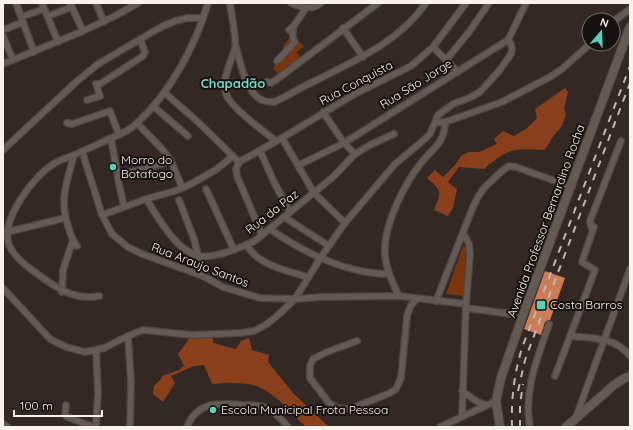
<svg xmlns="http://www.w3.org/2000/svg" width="633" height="430" font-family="Quicksand,sans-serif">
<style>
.green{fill:#7a340e}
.forest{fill:#893f1b}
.building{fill:#cc7c58}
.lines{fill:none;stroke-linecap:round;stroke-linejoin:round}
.street-casing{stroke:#504743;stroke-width:8}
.secondary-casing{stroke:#504743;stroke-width:10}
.street{stroke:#655953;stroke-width:5.5}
.secondary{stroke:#655953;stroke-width:8}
.rail{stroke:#c0b8b5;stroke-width:2;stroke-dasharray:7 7;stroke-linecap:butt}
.poi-dot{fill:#5eceb8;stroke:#171210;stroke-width:1.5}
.labels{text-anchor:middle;stroke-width:4;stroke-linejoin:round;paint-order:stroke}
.street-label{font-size:12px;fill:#f9f2ef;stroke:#171210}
.poi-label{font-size:12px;fill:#f9f2ef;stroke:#171210;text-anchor:start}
.neighbourhood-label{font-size:13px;font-weight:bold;fill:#75d9c4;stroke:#171210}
</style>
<rect width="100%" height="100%" fill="#332824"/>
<g class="green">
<path d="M291,36L304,46L297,52L300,57L280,75L273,69L284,45Z"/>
<path d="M463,246L466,247L464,296L446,294Z"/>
</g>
<g class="forest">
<path d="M565,88L568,92L564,108L566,114L562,126L552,138L545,150C514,148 508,148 484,169L459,167L448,182L457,189L453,208L448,216L434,210C441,191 443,192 427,178L435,170L443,177L455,165L462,155L469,152H479L497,144L494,139L503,131L514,136L526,129L537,118L535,109Z"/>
<path d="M213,337V343L236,349L241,341L249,338L252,350L269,355L268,362L293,393L329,427H306C292,414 279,397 261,388C247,381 227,383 212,384L204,365L194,366L171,376L175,383L163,402L153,394L154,386L161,379L162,376L179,370L184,366L178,354L189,339Z"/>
</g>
<path class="building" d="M545,271L565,278L550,320L545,322L541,335L524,329Z"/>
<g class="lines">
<g class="street-casing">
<g id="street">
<path d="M16,3L34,52"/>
<path d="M42,3L58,42"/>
<path d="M70,3L83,31"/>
<path d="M96,3L104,22"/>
<path d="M230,3C231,13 237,41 235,48C231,63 219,83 228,98C236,111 263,131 276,141"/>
<path d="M291,3C302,7 311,11 321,3"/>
<path d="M48,16L72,7"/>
<path d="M21,17L44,9"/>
<path d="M613,22L630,9"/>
<path d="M343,28L363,57"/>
<path d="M3,30L23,22"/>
<path d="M289,30L293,27L306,8"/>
<path d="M3,36L13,60"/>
<path d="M236,47C240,62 246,93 262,100C266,102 270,102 274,102C288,96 301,87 315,81C356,60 399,42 426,3"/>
<path d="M433,47L458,72"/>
<path d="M446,60L469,32L489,3"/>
<path d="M277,61L295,42L293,38V27"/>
<path d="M3,64L83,31L115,16L138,3"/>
<path d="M267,82L271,83L276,80L378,3"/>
<path d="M165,93L198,122L239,162"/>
<path d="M87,100L100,96L96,84H100L143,56L145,52L140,39"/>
<path d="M153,106L188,136"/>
<path d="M323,112L344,143L355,154"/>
<path d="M67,123L72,124L110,111L119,135"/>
<path d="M137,123L162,149L171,161L182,187"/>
<path d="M435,123L445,122L502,102L550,77L562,69L590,44"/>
<path d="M111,138L119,184L124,206"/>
<path d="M282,138L314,193L345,223"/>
<path d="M3,150L76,82L98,64L161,27L175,21L188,18H203"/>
<path d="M82,151L102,215L112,234L128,247L142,254L203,276L223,287L260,298L295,299L321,297L399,296L466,304"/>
<path d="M260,151L274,182L290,212"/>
<path d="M74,155C67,181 59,200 68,226C70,233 72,240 77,246"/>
<path d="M239,162L282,138L353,95L411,66L433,47L466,3"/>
<path d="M239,162L236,169L237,176L262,235"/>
<path d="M299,165L344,143L508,40L526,3"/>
<path d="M118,175L148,168L171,161"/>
<path d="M206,189L234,250"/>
<path d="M146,199C158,217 177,253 200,256C209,258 216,255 224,253C236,249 246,246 256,240L333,177L355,154L370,145L394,134"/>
<path d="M179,200L194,239L203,276"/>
<path d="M102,215L146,199L175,191L191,184L217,169L233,156"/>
<path d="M284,217L329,246"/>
<path d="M270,229C295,247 330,265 361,271C371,273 380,274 389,274"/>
<path d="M7,232L65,218"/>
<path d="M246,246C250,249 253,254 257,257C272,268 291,272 308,277"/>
<path d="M3,288L50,339L66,347L85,352L104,348L128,336L143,330L192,335L240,333L254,331L267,324L278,315L295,299L321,257L345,223L395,164L425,139L430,134L438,115L453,104L471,97L480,92L499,71L511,54L512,49L511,44L508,40"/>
<path d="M62,292L63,270L73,240"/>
<path d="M99,296C74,301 55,287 36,273C26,266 14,257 9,245C0,220 34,175 55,163C61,159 68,158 74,155C86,150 96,145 107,140C118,135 128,132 136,124C170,93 195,47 208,3"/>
<path d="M399,296C392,283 387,270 385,256C382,228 404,184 421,163C433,148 445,143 445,122"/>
<path d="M436,301L473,207L478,197L484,188L503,170L509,166L516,167L572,187"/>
<path d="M466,308L511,314"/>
<path d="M128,336L131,382L130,427"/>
<path d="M570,336C592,338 615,337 630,356"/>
<path d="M357,341L327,352L313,359L310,366V378L329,403L337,408L350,409L390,393L396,389L401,378L407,316L411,305L417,299"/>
<path d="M96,350L98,393L96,427"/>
<path d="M555,376L595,270L582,262L594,227H591L590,221L621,141"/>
<path d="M462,391L478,402L486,405"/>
<path d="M66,405L65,414L67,417L94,427"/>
<path d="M462,417L466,304L470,255L469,244L463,233"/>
<path d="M576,417L630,269"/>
<path d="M187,427C197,401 219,403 242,405C250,405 260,405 267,408C276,412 282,420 288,427"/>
<path d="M440,427L496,401"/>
<path d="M530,427C523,391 538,357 549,324"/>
</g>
</g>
<g class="secondary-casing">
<g id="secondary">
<path d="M3,425L6,427"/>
<path d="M500,427L496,401L501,378L525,309L630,27"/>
<path d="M566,427L614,385L623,379L630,376"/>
</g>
</g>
<use href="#street" class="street"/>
<use href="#secondary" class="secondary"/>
<g class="rail">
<path d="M518,391L525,360L535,333L630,83"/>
<path d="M512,427C511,400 514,374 522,348L630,66"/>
<path d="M520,427V405L523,384"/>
</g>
</g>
<g class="poi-dot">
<circle cx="113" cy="167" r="4"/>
<rect x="536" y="300" width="10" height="10" rx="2"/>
<circle cx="213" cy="410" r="4"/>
</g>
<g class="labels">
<g class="street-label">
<text transform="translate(356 83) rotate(-28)" y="4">Rua Conquista</text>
<text transform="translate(416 84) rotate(-32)" y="4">Rua São Jorge</text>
<text transform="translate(272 212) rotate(-38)" y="4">Rua da Paz</text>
<text transform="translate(546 221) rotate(-70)" y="4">Avenida Professor Bernardino Rocha</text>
<text transform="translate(200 265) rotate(21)" y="4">Rua Araujo Santos</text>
</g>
<g class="poi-label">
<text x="121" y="164">Morro do<tspan x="121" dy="14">Botafogo</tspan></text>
<text x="550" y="309">Costa Barros</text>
<text x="221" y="414">Escola Municipal Frota Pessoa</text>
</g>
<g class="neighbourhood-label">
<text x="233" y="88">Chapadão</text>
</g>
</g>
<rect width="633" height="430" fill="none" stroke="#f9f2ef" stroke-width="8"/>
<g transform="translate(601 32) rotate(19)"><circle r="19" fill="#171210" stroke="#716c69"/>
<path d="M0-3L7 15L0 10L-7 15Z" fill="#5eceb8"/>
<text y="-6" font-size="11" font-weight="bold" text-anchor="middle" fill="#f9f2ef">N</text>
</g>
<path d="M14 410v6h88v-6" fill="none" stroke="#f9f2ef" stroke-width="2"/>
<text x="20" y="410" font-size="12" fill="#f9f2ef" stroke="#171210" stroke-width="3" paint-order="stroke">100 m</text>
</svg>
